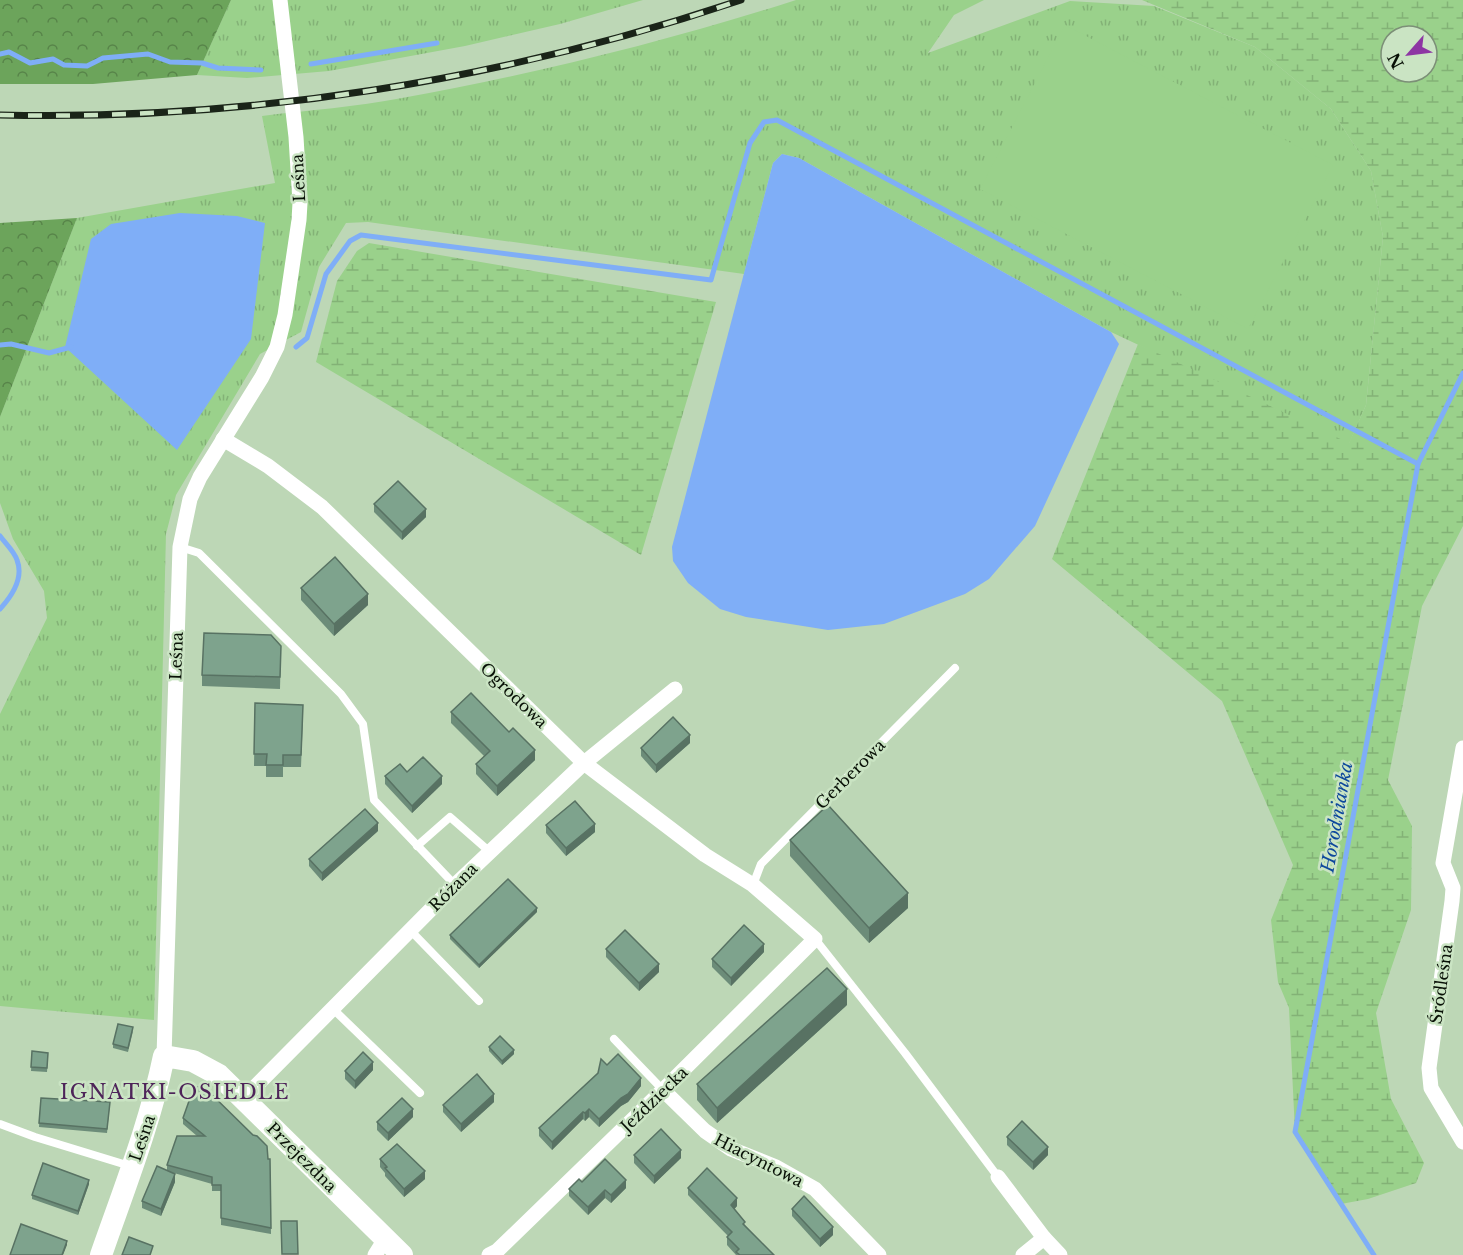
<svg xmlns="http://www.w3.org/2000/svg" width="1463" height="1255" font-family="'Libre Baskerville',serif">
<style>
.grass{fill:url(#grass-tufts)}
.forest{fill:url(#forest-crowns)}
.wetland{fill:url(#wetland-marsh);fill-rule:evenodd}
.pitch{fill:#9ad18b}
.water{fill:#7faef7}
.lines{fill:none;stroke-linecap:round;stroke-linejoin:round}
.stream{stroke:#7faef7;stroke-width:5}
.lane{stroke:#fff;stroke-width:8}
.street{stroke:#fff;stroke-width:15}
.secondary{stroke:#fff;stroke-width:22}
.rail-casing{stroke:#1a2418;stroke-width:7}
.rail{stroke:#cae4c3;stroke-width:4.5;stroke-dasharray:14;stroke-linecap:butt}
.wall{fill:#6c8c79}
.shaded-wall{fill:#587263}
.building{fill:#7ea38d;stroke:#587263;stroke-width:1.5}
.labels{text-anchor:middle;stroke-width:5;stroke-linejoin:round;paint-order:stroke}
.street-label{font-size:16px;fill:#081006;stroke:#cae4c3}
.water-label{font-size:18px;font-style:italic;fill:#0e489c;stroke:#cae4c3}
.quarter-label{font-size:20px;letter-spacing:1.5px;fill:#4e2459;stroke:#cae4c3}
</style>
<defs>
<pattern id="grass-tufts" width="24" height="20" patternUnits="userSpaceOnUse" patternTransform="scale(1.5)"><rect width="24" height="20" fill="#9ad18b"/><path d="M3 7l-1-3M5 7V3M7 7l1-3M15 17l-1-3M17 17v-4M19 17l1-3" fill="none" stroke="#83b276"/></pattern>
<pattern id="forest-crowns" width="20" height="18" patternUnits="userSpaceOnUse" patternTransform="scale(1.5)"><rect width="20" height="18" fill="#6ca45b"/><path d="M2 6a3 3 0 1 1 6 0M12 15a3 3 0 1 1 6 0" fill="none" stroke="#578449"/></pattern>
<pattern id="wetland-marsh" width="20" height="14" patternUnits="userSpaceOnUse" patternTransform="scale(1.5)"><rect width="20" height="14" fill="#9ad18b"/><path d="M1 5h8M5 5V1M11 12h8M15 12V8" fill="none" stroke="#83b276"/></pattern>
</defs>
<rect width="100%" height="100%" fill="#bdd7b6"/>
<g class="grass">
<path d="M231,0H643L560,24L465,46L329,71L247,78L197,75Z"/>
<path d="M796,0H984L954,15L928,53L1070,1L1154,6L1255,47L1331,109L1371,171L1383,237L1366,405L1349,444L1111,332L799,158L782,154L773,163L744,274L368,222L346,223L319,267L301,332L260,354L176,495L166,534L154,1020L0,1006V714L47,618L44,591L13,539L0,503V417L77,218L275,183L262,116C309,110 356,107 402,98C535,74 668,41 796,0Z"/>
</g>
<g class="forest">
<path d="M0,0H231L197,75L93,84H0Z"/>
<path d="M77,218L0,417V223Z"/>
</g>
<g class="wetland">
<path d="M1142,0H1463V526L1422,606L1388,780L1412,826L1411,910L1376,1013L1391,1099L1424,1163L1416,1183L1368,1199L1341,1204L1295,1132L1289,1008L1278,982L1271,920L1293,865L1222,701L1052,559L1138,344L1349,443L1366,405L1383,237L1371,171L1331,109L1255,47ZM1391,36H1427V72H1391Z"/>
<path d="M369,243L716,302L641,555L316,362L337,281L357,251Z"/>
</g>
<path class="pitch" d="M1065,25L1333,165L1248,329L980,189Z"/>
<g class="water">
<path d="M782,154L799,158L1111,332L1119,344L1035,526L989,579L965,594L884,624L828,630L746,617L720,609L688,583L673,561L672,547L773,163Z"/>
<path d="M180,213L237,216L265,223L251,339L177,450L65,347L91,239L111,224Z"/>
</g>
<g class="lines">
<g class="stream">
<path d="M0,54L9,52L30,63L53,59L64,65L87,66L103,58L148,54L170,62L202,63L218,68L261,70"/>
<path d="M311,64L437,43"/>
<path d="M0,345L11,344L49,353L71,347"/>
<path d="M296,347L307,338L326,274L350,241L361,235L711,280L750,143L764,122L777,120L1418,464"/>
<path d="M0,536C5,543 14,551 17,560C24,578 12,596 0,609"/>
<path d="M1374,1255L1295,1132L1418,464L1463,373"/>
</g>
<g class="lane">
<path d="M180,547L199,553L341,694L363,724L374,800L455,885"/>
<path d="M417,846L450,817L490,852"/>
<path d="M753,885L761,864L955,668"/>
<path d="M410,930L479,1001"/>
<path d="M815,939L905,1053L998,1177"/>
<path d="M332,1008L420,1093"/>
<path d="M614,1039L663,1090"/>
<path d="M0,1124L35,1137L130,1166"/>
</g>
<g class="street">
<path d="M223,439L268,466L322,507L584,763L705,855L753,885L815,939L663,1090L497,1251L489,1255"/>
<path d="M1463,748L1443,863L1453,888L1452,901L1429,1068L1431,1088L1463,1142"/>
<path d="M164,1056L180,547L190,499L200,477L262,377L277,347L285,315L299,220L300,203L296,137L280,0"/>
<path d="M663,1090L705,1131L731,1149L776,1167L815,1189L879,1255"/>
<path d="M244,1098L455,885L584,763L675,689"/>
<path d="M998,1177L1044,1238"/>
<path d="M375,1255L385,1239"/>
<path d="M1023,1255L1044,1238L1060,1255"/>
</g>
<path class="secondary" d="M101,1255C124,1189 150,1124 164,1056L193,1061L219,1075L402,1255"/>
<g class="rail-casing">
<path id="rail" d="M0,115C250,121 504,80 741,0"/>
</g>
<use href="#rail" class="rail"/>
</g>
<g class="wall">
<path d="M374,504L426,517L402,540L374,512Z"/>
<path d="M301,588L368,605L334,636L301,600Z"/>
<path d="M281,646L280,689L202,686V675Z"/>
<path d="M255,703L303,717L301,767H283V777H266V766H254Z"/>
<path d="M451,712L509,732L535,760L497,796L476,774V764L484,756L451,723Z"/>
<path d="M690,743L656,773L641,756V748Z"/>
<path d="M407,772L442,784L412,813L385,784V776Z"/>
<path d="M546,825L595,832L566,856L546,833Z"/>
<path d="M378,831L322,881L309,866V859Z"/>
<path d="M790,840L908,908L869,943L790,856Z"/>
<path d="M537,912L479,968L450,939V935Z"/>
<path d="M606,949L659,972L639,991L606,957Z"/>
<path d="M764,952L731,986L712,967V959Z"/>
<path d="M847,1005L717,1123L697,1100V1084Z"/>
<path d="M133,1031L128,1052L113,1048V1044Z"/>
<path d="M489,1047L514,1054L502,1065L489,1051Z"/>
<path d="M32,1051L48,1053L47,1072L31,1071Z"/>
<path d="M607,1065L641,1086L628,1102L621,1106L599,1127L589,1117L585,1121L583,1119L552,1150L539,1136V1128Z"/>
<path d="M373,1070L355,1089L345,1079V1071Z"/>
<path d="M41,1098L110,1102L107,1133L39,1127Z"/>
<path d="M494,1102L461,1132L443,1112V1105Z"/>
<path d="M413,1117L388,1141L377,1130V1122Z"/>
<path d="M183,1118L268,1159H270L271,1234L221,1225V1191H212V1184L174,1173L175,1182L161,1216L142,1208V1201L167,1170V1165L197,1136L183,1124Z"/>
<path d="M1007,1137L1048,1155L1033,1170L1007,1145Z"/>
<path d="M634,1155L681,1158L654,1184L634,1163Z"/>
<path d="M380,1159L425,1179L404,1197L385,1176V1173L380,1167Z"/>
<path d="M582,1182L626,1188L611,1203L605,1198L588,1215L569,1196V1189Z"/>
<path d="M89,1184L78,1215L32,1199V1195Z"/>
<path d="M688,1188L737,1206L734,1209L745,1225L774,1255H736L727,1245V1237L728,1236L688,1195Z"/>
<path d="M792,1209L833,1235L820,1247L792,1216Z"/>
</g>
<g class="shaded-wall">
<path d="M426,509V517L402,540V532Z"/>
<path d="M368,594V605L334,636V624Z"/>
<path d="M690,735V743L656,773V765Z"/>
<path d="M535,750V760L497,796V786Z"/>
<path d="M442,776V784L412,813V806Z"/>
<path d="M378,823V831L322,881V873Z"/>
<path d="M595,824V832L566,856V848Z"/>
<path d="M908,893V908L869,943V928Z"/>
<path d="M537,908V912L479,968V965Z"/>
<path d="M764,944V952L731,986V978Z"/>
<path d="M659,964V972L639,991V983Z"/>
<path d="M847,989V1005L717,1123V1108Z"/>
<path d="M514,1050V1054L502,1065V1061Z"/>
<path d="M373,1062V1070L355,1089V1081Z"/>
<path d="M641,1078V1086L628,1102L621,1106L599,1127V1119Z"/>
<path d="M494,1094V1102L461,1132V1124Z"/>
<path d="M413,1109V1117L388,1141V1133Z"/>
<path d="M589,1109V1117L585,1121V1113Z"/>
<path d="M583,1112V1119L552,1150V1142Z"/>
<path d="M1048,1147V1155L1033,1170V1162Z"/>
<path d="M681,1150V1158L654,1184V1176Z"/>
<path d="M425,1171V1179L404,1197V1189Z"/>
<path d="M175,1174V1182L161,1216V1209Z"/>
<path d="M89,1180V1184L78,1215V1211Z"/>
<path d="M626,1180V1188L611,1203V1195Z"/>
<path d="M605,1190V1198L588,1215V1207Z"/>
<path d="M737,1198V1206L731,1213V1205Z"/>
<path d="M833,1227V1235L820,1247V1239Z"/>
<path d="M67,1241V1245L63,1255H62Z"/>
</g>
<g class="building">
<path d="M398,481L426,509L402,532L374,504Z"/>
<path d="M335,557L368,594L334,624L301,588Z"/>
<path d="M204,633L271,635L281,646L280,677L202,675Z"/>
<path d="M471,693L509,732L513,728L535,750L497,786L476,764L490,751L451,712Z"/>
<path d="M255,703L303,705L301,755H283V765H266L267,754H254Z"/>
<path d="M673,717L690,735L656,765L641,748Z"/>
<path d="M423,757L442,776L412,806L385,776L400,764L407,772Z"/>
<path d="M575,801L595,824L566,848L546,825Z"/>
<path d="M828,805L908,893L869,928L790,840Z"/>
<path d="M365,809L378,823L322,873L309,859Z"/>
<path d="M508,879L537,908L479,965L450,935Z"/>
<path d="M744,925L764,944L731,978L712,959Z"/>
<path d="M625,930L659,964L639,983L606,949Z"/>
<path d="M827,968L847,989L717,1108L697,1084Z"/>
<path d="M118,1024L133,1027L128,1048L113,1044Z"/>
<path d="M500,1036L514,1050L502,1061L489,1047Z"/>
<path d="M32,1051L48,1053L47,1068L31,1067Z"/>
<path d="M363,1052L373,1062L355,1081L345,1071Z"/>
<path d="M618,1054L641,1078L628,1094L621,1098L599,1119L589,1109L585,1113L583,1112L552,1142L539,1128L598,1073L601,1059L607,1065Z"/>
<path d="M477,1074L494,1094L461,1124L443,1105Z"/>
<path d="M194,1087H204L253,1135L257,1136L267,1146L268,1159H270L271,1228L221,1218V1185H212V1177L167,1165L177,1136H205L183,1118Z"/>
<path d="M41,1098L110,1102L107,1129L39,1123Z"/>
<path d="M402,1098L413,1109L388,1133L377,1122Z"/>
<path d="M1022,1121L1048,1147L1033,1162L1007,1137Z"/>
<path d="M661,1129L681,1150L654,1176L634,1155Z"/>
<path d="M397,1144L425,1171L404,1189L385,1168L387,1167L380,1159Z"/>
<path d="M605,1159L626,1180L611,1195L605,1190L588,1207L569,1189L579,1179L582,1182Z"/>
<path d="M43,1163L89,1180L78,1211L32,1195Z"/>
<path d="M157,1166L175,1174L161,1209L142,1201Z"/>
<path d="M707,1168L737,1198L731,1205L745,1222L743,1224L774,1255H740L736,1252L739,1249L727,1237L732,1232L688,1188Z"/>
<path d="M804,1196L833,1227L820,1239L792,1209Z"/>
<path d="M281,1221H297L298,1254H282Z"/>
<path d="M21,1224L67,1241L62,1255H10Z"/>
<path d="M129,1237L153,1246L150,1255H122Z"/>
</g>
<g class="labels">
<g class="street-label">
<text transform="translate(298 178) rotate(-93)" y="6">Leśna</text>
<text transform="translate(176 656) rotate(-88)" y="6">Leśna</text>
<text transform="translate(514 695) rotate(44)" y="6">Ogrodowa</text>
<text transform="translate(850 774) rotate(-45)" y="6">Gerberowa</text>
<text transform="translate(453 887) rotate(-45)" y="6">Różana</text>
<text transform="translate(1441 984) rotate(-82)" y="6">Śródleśna</text>
<text transform="translate(654 1099) rotate(-44)" y="6">Jeździecka</text>
<text transform="translate(142 1138) rotate(-71)" y="6">Leśna</text>
<text transform="translate(302 1157) rotate(45)" y="6">Przejezdna</text>
<text transform="translate(759 1160) rotate(27)" y="6">Hiacyntowa</text>
</g>
<g class="water-label">
<text transform="translate(1337 817) rotate(-80)" y="6">Horodnianka</text>
</g>
<g class="quarter-label">
<text x="175" y="1099">IGNATKI-OSIEDLE</text>
</g>
</g>
<g transform="translate(1409 54) rotate(242)"><circle r="28" fill="#cae4c3" stroke="#7c8f77" stroke-width="1.5"/>
<path d="M0-4.5L10 22L0 15L-10 22Z" fill="#8d36a3"/>
<text y="-9" font-size="16" font-weight="bold" text-anchor="middle" fill="#081006">N</text>
</g>
</svg>
